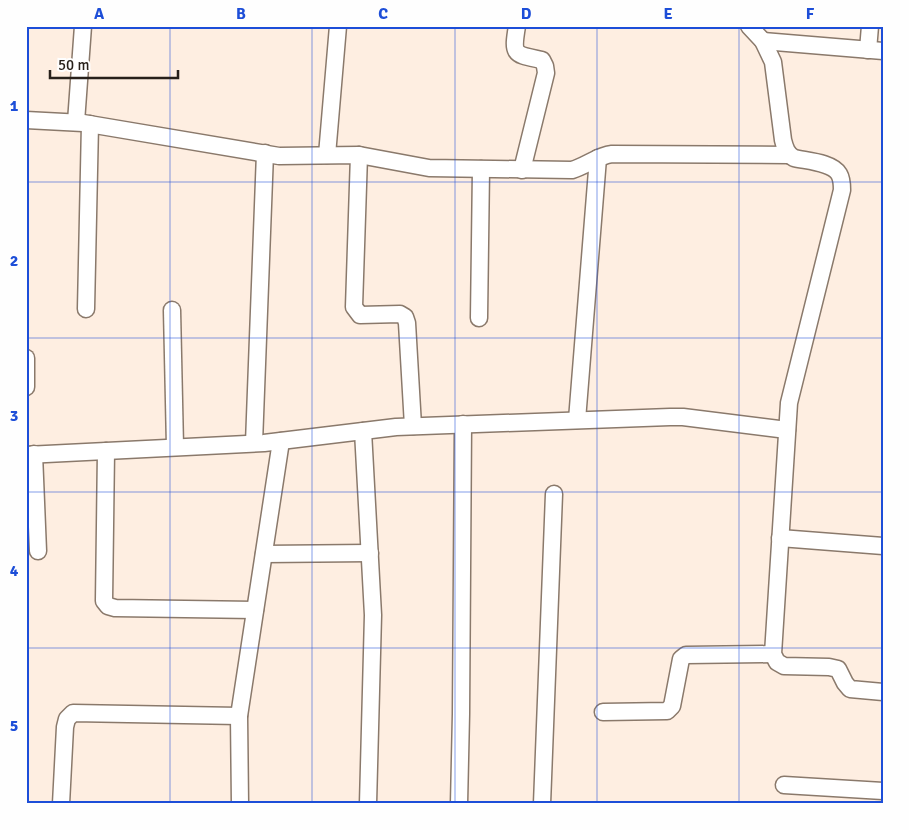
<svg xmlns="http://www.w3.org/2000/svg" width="909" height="830" font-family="Signika,sans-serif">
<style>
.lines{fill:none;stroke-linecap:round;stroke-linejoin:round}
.street-casing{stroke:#8a796b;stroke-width:19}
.street{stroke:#fff;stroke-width:16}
.grid{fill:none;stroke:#1d4ed8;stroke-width:1;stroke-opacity:0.55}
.neatline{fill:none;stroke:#1d4ed8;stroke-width:2}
.grid-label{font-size:16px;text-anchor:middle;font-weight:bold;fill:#1d4ed8}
</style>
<rect width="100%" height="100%" fill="#feeee1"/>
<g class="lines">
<g class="street-casing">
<g id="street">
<path d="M517,26C512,56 514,54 542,60L545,66L546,73L522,170"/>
<path d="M749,26L763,41L773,62L783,140C785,148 787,154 794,158C806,161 832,162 839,174C842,179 842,185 842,190L789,403L773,654L777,662L784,666L829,667L838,669L845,683L850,689L883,692"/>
<path d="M763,41L883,51"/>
<path d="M868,50L870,26"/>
<path d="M26,120L83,123L279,156L359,155L429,168L572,170C586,166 597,156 612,154L789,155"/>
<path d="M76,122L83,26"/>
<path d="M327,155L338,26"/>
<path d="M359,155L354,307L360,315L400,314L405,317L407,323L413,426"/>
<path d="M86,309L90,124"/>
<path d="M172,310L175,447"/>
<path d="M479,318L481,169"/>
<path d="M26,387V358"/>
<path d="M577,420L598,158"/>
<path d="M363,431L373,615L368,804"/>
<path d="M254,443L265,153"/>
<path d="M106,451L104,601L108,606L115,608L255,610"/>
<path d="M34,454L38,551"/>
<path d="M26,455L264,443L396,427L670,417H683L787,430"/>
<path d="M780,538L883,546"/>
<path d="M264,554L370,553"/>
<path d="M603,712L667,711L672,706L681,659L686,655L773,654"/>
<path d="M784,785L883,791"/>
<path d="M61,804L65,727L67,719L73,713L239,716"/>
<path d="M240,804L239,716L281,441"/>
<path d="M459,804L461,714L463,424"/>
<path d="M542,804L554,494"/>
</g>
</g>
<use href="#street" class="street"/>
</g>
<path class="grid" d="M170,26V804M312,26V804M455,26V804M597,26V804M739,26V804M26,182H883M26,338H883M26,492H883M26,648H883"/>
<rect width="909" height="830" fill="none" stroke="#fefefe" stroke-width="55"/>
<path d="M50 70v8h128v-8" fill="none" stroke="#27201a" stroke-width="2.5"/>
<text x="58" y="70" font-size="15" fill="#27201a" stroke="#fefefe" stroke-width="4" paint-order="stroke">50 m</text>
<rect x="28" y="28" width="854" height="774" class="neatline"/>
<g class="grid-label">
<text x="99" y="19">A</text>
<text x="241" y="19">B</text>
<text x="383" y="19">C</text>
<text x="526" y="19">D</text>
<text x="668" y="19">E</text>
<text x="810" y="19">F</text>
<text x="14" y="111">1</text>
<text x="14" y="266">2</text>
<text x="14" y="421">3</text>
<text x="14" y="576">4</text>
<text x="14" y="731">5</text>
</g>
</svg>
